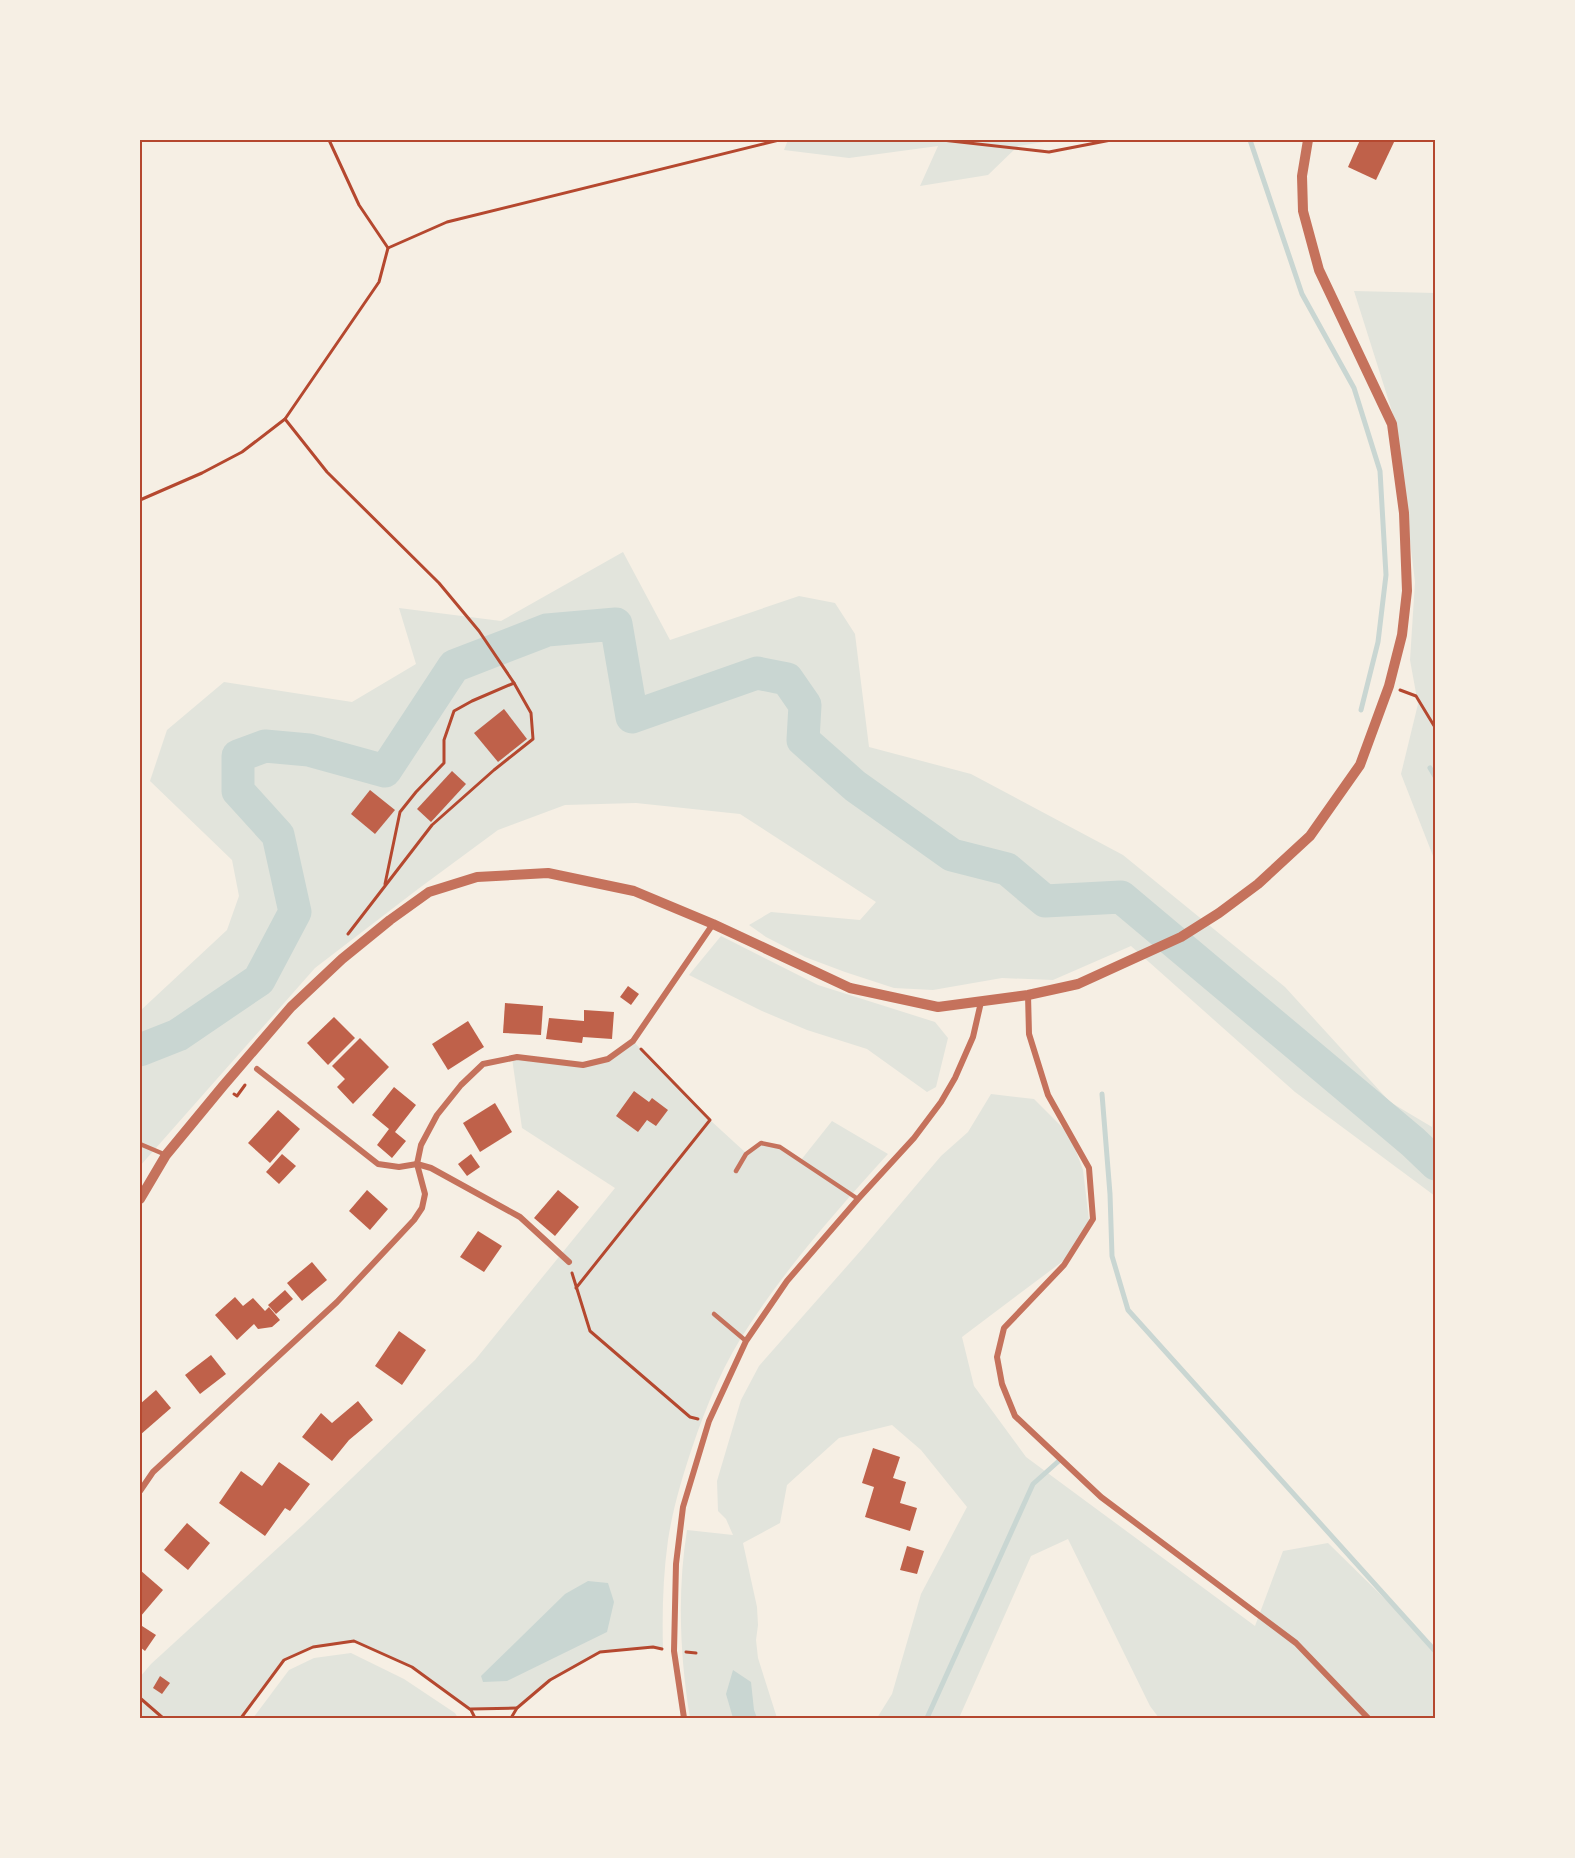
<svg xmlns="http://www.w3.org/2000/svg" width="1575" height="1858" font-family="Commissioner,sans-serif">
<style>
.green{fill:#e2e4dc}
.water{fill:#c9d6d2}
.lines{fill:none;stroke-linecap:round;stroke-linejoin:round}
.stream{stroke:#c9d6d2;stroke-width:5}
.river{stroke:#c9d6d2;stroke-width:33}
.building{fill:#bf614a}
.path{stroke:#b5482f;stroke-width:3}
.service{stroke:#c5725c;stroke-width:4.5}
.minor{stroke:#c5725c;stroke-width:6}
.tertiary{stroke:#c5725c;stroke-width:10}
.neatline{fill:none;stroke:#b5482f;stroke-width:2}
</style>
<rect width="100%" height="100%" fill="#f6efe4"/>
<g class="green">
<path d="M788,140H1057L1018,146L988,175L920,186L938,146L849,158L784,150Z"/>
<path d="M1354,291L1435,293V861L1401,774L1418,704L1410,660L1415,582L1396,424Z"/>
<path d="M623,552L670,640L799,596L835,603L855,634L869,747L971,774L1123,855L1285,987L1390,1102L1432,1127L1435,1060V1196L1295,1092L1131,946L1053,980L1002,978L933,990L894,988L845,972L805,957L766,937L749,925L771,912L860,920L876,902L740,814L636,803L565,805L498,830L418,889L315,968L140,1166V1011L227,930L239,896L232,860L150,781L167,730L224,682L352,702L416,664L399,608L501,621Z"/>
<path d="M721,936L818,985L935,1022L948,1038L936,1087L927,1092L867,1049L807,1030L762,1011L689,975Z"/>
<path d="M633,1041L710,1120L746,1153L761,1143L780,1147L801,1160L832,1121L888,1154C839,1208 790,1263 750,1324C724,1362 707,1404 692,1448C682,1478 673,1508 668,1540C663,1576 662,1613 663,1649L653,1647L600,1652L550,1680L517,1708H469L412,1667L354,1641L313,1647L284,1660L241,1718H140V1677L151,1664L303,1525L475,1360L615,1188L522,1128L512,1058L583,1065L608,1059Z"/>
<path d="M991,1094L1034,1099L1070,1135L1083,1170L1089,1220L1067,1258L962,1337L974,1386L1026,1457L1255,1626L1283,1551L1328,1543L1435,1648V1718H1159L1150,1706L1068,1539L1031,1556L959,1718H877L892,1694L921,1594L967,1507L921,1450L892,1425L839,1438L787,1485L780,1523L743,1543L757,1607L758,1625L756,1640L758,1658L777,1718H690C680,1657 677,1592 687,1530L733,1535L726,1519L718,1511L717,1481L741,1400L759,1366L863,1248L941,1156L968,1132Z"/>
<path d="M351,1653L404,1679L455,1713L458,1718H253L289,1670L314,1658Z"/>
</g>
<g class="water">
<path d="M588,1581L608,1583L614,1602L607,1632L507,1681L483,1682L481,1676L565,1594Z"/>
<path d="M733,1670L751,1682L754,1710L757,1718H733L726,1694Z"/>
</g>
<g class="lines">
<g class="stream">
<path d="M1250,140L1302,294L1354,388L1380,471L1386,575L1378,642L1361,710"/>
<path d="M1430,768L1436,778"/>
<path d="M1102,1094L1110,1194L1112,1256L1128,1310L1436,1652"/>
<path d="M927,1718L1033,1484L1061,1459"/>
</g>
<path class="river" d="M140,1050L178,1035L259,980L295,912L278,835L238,791V756L265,746L309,750L385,771L454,666L547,630L616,624L632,717L757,673L787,679L805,705L803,740L855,786L952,855L1007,869L1045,901L1121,897L1413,1142L1436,1164"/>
</g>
<g class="building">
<path d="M1360,140H1395L1376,180L1348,167Z"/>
<path d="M504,709L527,739L498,762L474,733Z"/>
<path d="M452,771L466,784L431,822L417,809Z"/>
<path d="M370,790L395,810L375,834L351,814Z"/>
<path d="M628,986L639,994L631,1005L620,997Z"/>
<path d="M505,1003L543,1006L541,1035L503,1033Z"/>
<path d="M584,1010L614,1012L612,1039L583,1037L582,1043L546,1039L549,1018L584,1021Z"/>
<path d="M334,1017L355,1038L328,1065L307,1043Z"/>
<path d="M468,1021L484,1047L448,1070L432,1044Z"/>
<path d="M360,1038L389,1067L353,1104L337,1087L345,1079L332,1066Z"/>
<path d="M394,1087L416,1105L395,1132L406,1141L392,1158L377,1145L389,1129L372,1115Z"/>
<path d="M634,1091L649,1102L652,1098L668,1110L656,1126L647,1120L638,1132L616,1116Z"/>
<path d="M495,1103L512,1132L480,1152L463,1123Z"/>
<path d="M278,1110L300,1129L270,1163L248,1143Z"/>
<path d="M282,1154L296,1166L279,1184L266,1172Z"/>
<path d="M471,1154L480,1167L467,1176L458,1164Z"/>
<path d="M367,1190L388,1209L370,1230L349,1211Z"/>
<path d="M558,1190L579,1207L555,1236L534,1218Z"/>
<path d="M478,1231L502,1246L484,1272L460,1257Z"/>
<path d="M312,1262L327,1280L302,1301L287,1283Z"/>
<path d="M285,1290L293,1299L276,1314L268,1305Z"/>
<path d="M235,1297L243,1306L253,1298L265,1311L269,1307L280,1320L272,1327L258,1329L254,1324L237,1340L215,1315Z"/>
<path d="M399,1331L426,1350L402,1385L375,1366Z"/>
<path d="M211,1355L226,1374L200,1394L185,1375Z"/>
<path d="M156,1390L171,1408L140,1435V1404Z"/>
<path d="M358,1401L373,1420L349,1440L332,1461L302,1437L321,1413L332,1423Z"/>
<path d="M873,1448L900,1457L893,1478L906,1482L900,1503L917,1508L910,1531L865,1517L874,1487L862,1483Z"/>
<path d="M279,1462L310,1484L290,1511L285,1508L265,1536L219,1503L241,1471L262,1486Z"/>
<path d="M187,1523L210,1543L188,1570L164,1550Z"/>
<path d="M907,1546L924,1551L917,1574L900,1570Z"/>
<path d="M140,1570L163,1590L140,1617Z"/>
<path d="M142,1626L156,1635L145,1651L140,1647V1630Z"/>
<path d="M160,1676L170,1683L162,1694L153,1688Z"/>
</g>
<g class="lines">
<g class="path">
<path d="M942,140L1049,152L1111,140"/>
<path d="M388,248L447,222L779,140"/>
<path d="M285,419L327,472L439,583L479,631L514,683L531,713L533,739L494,770L432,825L348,934"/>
<path d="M140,500L202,473L242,452L285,419L379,282L388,248L359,205L329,140"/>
<path d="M1400,690L1416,696L1436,729"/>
<path d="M385,884L400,812L416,792L444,763V740L454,711L472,701L514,683"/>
<path d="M234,1094L237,1096L245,1085"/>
<path d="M572,1273L590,1331L690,1417L698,1419"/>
<path d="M576,1288L710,1120L641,1049"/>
<path d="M686,1652L696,1653"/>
<path d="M140,1698L163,1718"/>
<path d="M471,1709L517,1708"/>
<path d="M241,1718L284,1660L313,1647L354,1641L412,1667L471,1710L475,1718"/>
<path d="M511,1718L517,1708L550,1680L600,1652L653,1647L662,1649"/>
</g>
<g class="service">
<path d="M140,1144L166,1155"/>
<path d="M736,1171L746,1154L761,1143L780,1147L858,1199"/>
<path d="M714,1314L746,1341"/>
</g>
<g class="minor">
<path d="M1028,995L1029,1034L1048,1095L1089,1168L1093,1219L1064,1265L1004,1328L997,1357L1002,1384L1015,1416L1101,1497L1296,1643L1368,1718"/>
<path d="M257,1069L378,1164L399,1167L417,1164L431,1168L520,1217L569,1262"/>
<path d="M140,1491L153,1472L337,1302L414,1220L422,1208L425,1194L417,1164L421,1145L437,1115L461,1085L483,1064L517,1057L583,1065L608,1059L633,1041L713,924"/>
<path d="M684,1718L674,1651L676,1564L683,1507L709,1421L746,1341L787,1281L858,1199L914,1138L941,1102L955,1078L973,1037L981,1002"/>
</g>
<path class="tertiary" d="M140,1199L166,1155L223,1086L291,1007L342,959L390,920L429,892L477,877L548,873L634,891L713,924L850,988L938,1007L1028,995L1078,984L1181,937L1219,913L1258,884L1310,836L1360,765L1389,686L1402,635L1407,591L1404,513L1392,424L1319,270L1303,211L1302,176L1308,140"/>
</g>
<rect width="1575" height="1858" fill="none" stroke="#f6efe4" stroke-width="282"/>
<rect x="141" y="141" width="1293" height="1576" class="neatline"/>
</svg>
